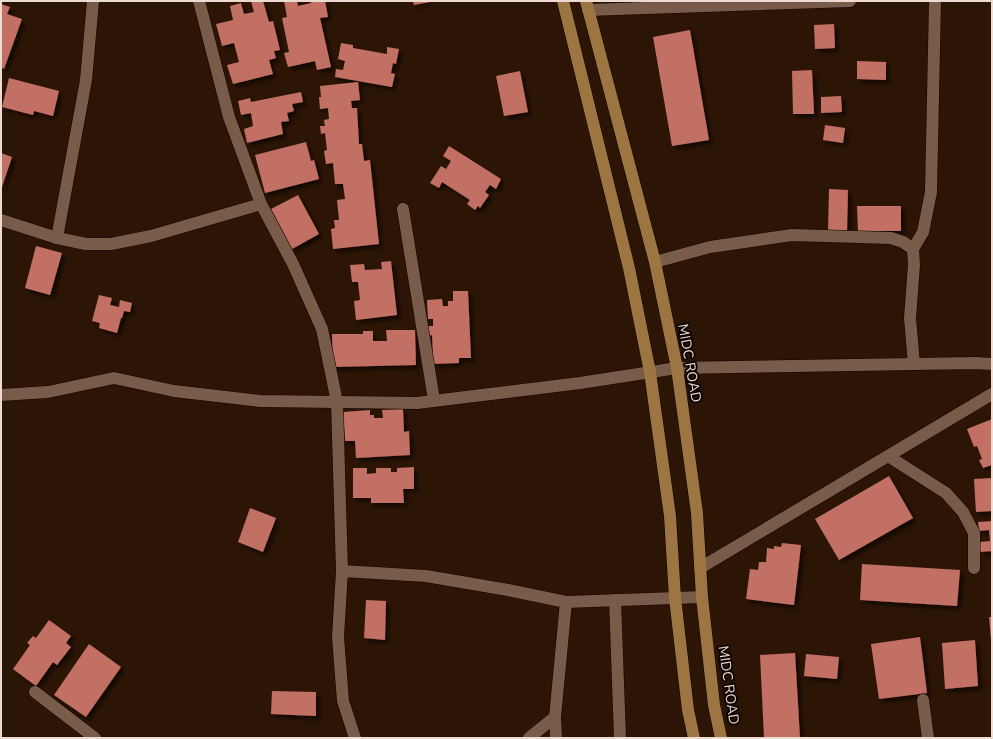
<svg xmlns="http://www.w3.org/2000/svg" width="993" height="739" font-family="'Nunito Sans',sans-serif">
<style>
.building{fill:#c16f64;filter:url(#shadow)}
.lines{fill:none;stroke-linecap:round;stroke-linejoin:round}
.minor-casing{stroke:#140200;stroke-width:13}
.major-casing{stroke:#140200;stroke-width:13}
.minor{stroke:#785b49;stroke-width:12}
.major{stroke:#9c7543;stroke-width:12}
.labels{text-anchor:middle;stroke-width:4;stroke-linejoin:round;paint-order:stroke}
.street-label{font-size:14px;fill:#eddbd1;stroke:#0d0401}
</style>
<defs>
<filter id="shadow"><feDropShadow dx="3.5" dy="3.5" stdDeviation="2" flood-color="#0009"/></filter>
</defs>
<rect width="100%" height="100%" fill="#2d1505"/>
<g class="building">
<path d="M251,1H263L269,22L273,21L280,50L274,51L276,58L269,60L273,74L233,84L227,65L239,62L234,43L222,46L216,24L233,20L230,6L241,3L244,14L254,12Z"/>
<path d="M284,1H297L298,6L311,3V1H325L328,17L320,18L331,67L317,70L315,61L288,67L284,53L289,52L282,18L287,17Z"/>
<path d="M413,1H430V2L414,5Z"/>
<path d="M1,4L10,7L7,14L22,19L4,69L1,67Z"/>
<path d="M834,24L835,48L815,49L814,25Z"/>
<path d="M690,30L709,140L672,146L653,37Z"/>
<path d="M341,43L353,45V48L387,54V47L399,49L396,64L393,63L391,73L395,74L392,87L335,77L336,69L343,70L345,61L338,59Z"/>
<path d="M857,61L886,62V80L857,79Z"/>
<path d="M812,70L814,114H793L792,71Z"/>
<path d="M520,71L528,112L504,116L496,76Z"/>
<path d="M9,78L59,91L53,116L34,111L33,115L2,107Z"/>
<path d="M358,82L360,100L351,101L352,108H357L359,144H362L364,161L370,160L379,244L333,249L331,229L335,228L334,220H339L337,200L345,199L343,184H335L333,163L326,164L324,151L327,150L325,133L321,134L320,126H325L324,120L329,119L328,108L320,109L319,97H321L320,86Z"/>
<path d="M301,92L303,102L292,104L294,111L287,113L289,121L281,122L283,134L247,143L244,129L253,126L251,113L241,115L238,101L250,98L251,102Z"/>
<path d="M841,96L842,112L821,113V97Z"/>
<path d="M825,125L845,128L843,143L823,140Z"/>
<path d="M306,142L311,161L314,160L319,179L265,193L255,155Z"/>
<path d="M449,146L501,179L496,189L490,185L485,192L489,195L480,208L478,206L475,210L467,204L470,200L442,182L439,188L430,183L441,166L446,169L451,161L443,156Z"/>
<path d="M1,153L12,157L1,190Z"/>
<path d="M829,189L848,190L847,231H828Z"/>
<path d="M298,195L319,234L292,249L271,209Z"/>
<path d="M857,206H901V231H858Z"/>
<path d="M36,246L62,253L50,295L25,288Z"/>
<path d="M391,261L397,315L356,320L354,301L360,300L358,282H352L350,265L364,264L365,270L382,269L381,262Z"/>
<path d="M453,291H468L471,358H459V363L430,364L433,359L432,335L429,336L428,326H433V319H428L427,300L442,299L443,306H448V301H453Z"/>
<path d="M99,295L112,298L110,305L119,307L120,300L132,303L130,312L124,311L122,318H121L117,333L99,328L100,323L92,321Z"/>
<path d="M386,330H415L416,365L333,367L332,334H363V331H373V341H387Z"/>
<path d="M403,409L404,432L409,431L410,455L356,458L355,441H345L343,412L370,410V415H374V418H383L382,410Z"/>
<path d="M992,419V465L983,468L979,460L982,459L977,446L974,447L967,429Z"/>
<path d="M414,467V489H403L404,503H371V498H353V468H367V474L376,473V468H391V472H397V468Z"/>
<path d="M889,476L913,518L839,560L815,519Z"/>
<path d="M992,478V511L976,512L974,479Z"/>
<path d="M250,508L276,518L263,552L238,542Z"/>
<path d="M992,521V551L980,552L979,542L990,541L989,530L979,531L978,522Z"/>
<path d="M782,543L801,545L794,605L746,599L750,569L758,570L759,562H766L767,548L774,549V546L781,547Z"/>
<path d="M862,564L960,570L957,606L860,600Z"/>
<path d="M366,600L386,601L385,640L364,638Z"/>
<path d="M989,617H992V640H991Z"/>
<path d="M49,620L71,636L66,643L71,647L57,665L53,662L36,686L13,669L30,645L27,643L33,636L36,638Z"/>
<path d="M920,637L927,693L879,699L871,644Z"/>
<path d="M975,640L978,686L945,689L942,643Z"/>
<path d="M89,644L121,667L86,717L54,695Z"/>
<path d="M795,653L800,738H764L760,655Z"/>
<path d="M806,654L839,657L837,679L804,676Z"/>
<path d="M272,691L316,692V716L271,714Z"/>
</g>
<g class="lines">
<g class="minor-casing">
<g id="minor">
<path d="M199,1L229,117L261,204L293,264L322,329L337,402L342,571"/>
<path d="M588,10L850,1"/>
<path d="M403,209L434,400"/>
<path d="M1,220L57,238L86,244H111L151,236L261,204"/>
<path d="M57,238L86,80L93,1"/>
<path d="M913,249L923,232L931,192L935,1"/>
<path d="M655,262L710,247L792,235L891,238L903,242L913,249L914,265L910,318L914,364"/>
<path d="M1,395L48,392L114,378L174,391L260,401L417,403L580,383L677,368L975,363L992,364"/>
<path d="M888,456L946,493L963,512L974,533V568"/>
<path d="M700,568L992,394"/>
<path d="M615,600L620,738"/>
<path d="M35,692L95,738"/>
<path d="M923,700L928,738"/>
<path d="M555,717L556,738"/>
<path d="M355,738L343,701L338,637L342,571L426,576L508,590L566,602L702,597"/>
<path d="M529,738L555,717L566,602"/>
</g>
</g>
<g class="major-casing">
<g id="major">
<path d="M563,1L629,268L650,372L670,516L675,598L688,710L694,738"/>
<path d="M586,1L655,262L677,368L697,513L702,597L714,705L721,738"/>
</g>
</g>
<use href="#minor" class="minor"/>
<use href="#major" class="major"/>
</g>
<g class="labels">
<g class="street-label">
<text transform="translate(690 363) rotate(80)" y="5">MIDC ROAD</text>
<text transform="translate(729 685) rotate(82)" y="5">MIDC ROAD</text>
</g>
</g>
<rect width="993" height="739" fill="none" stroke="#eddbd1" stroke-width="4"/>
</svg>
